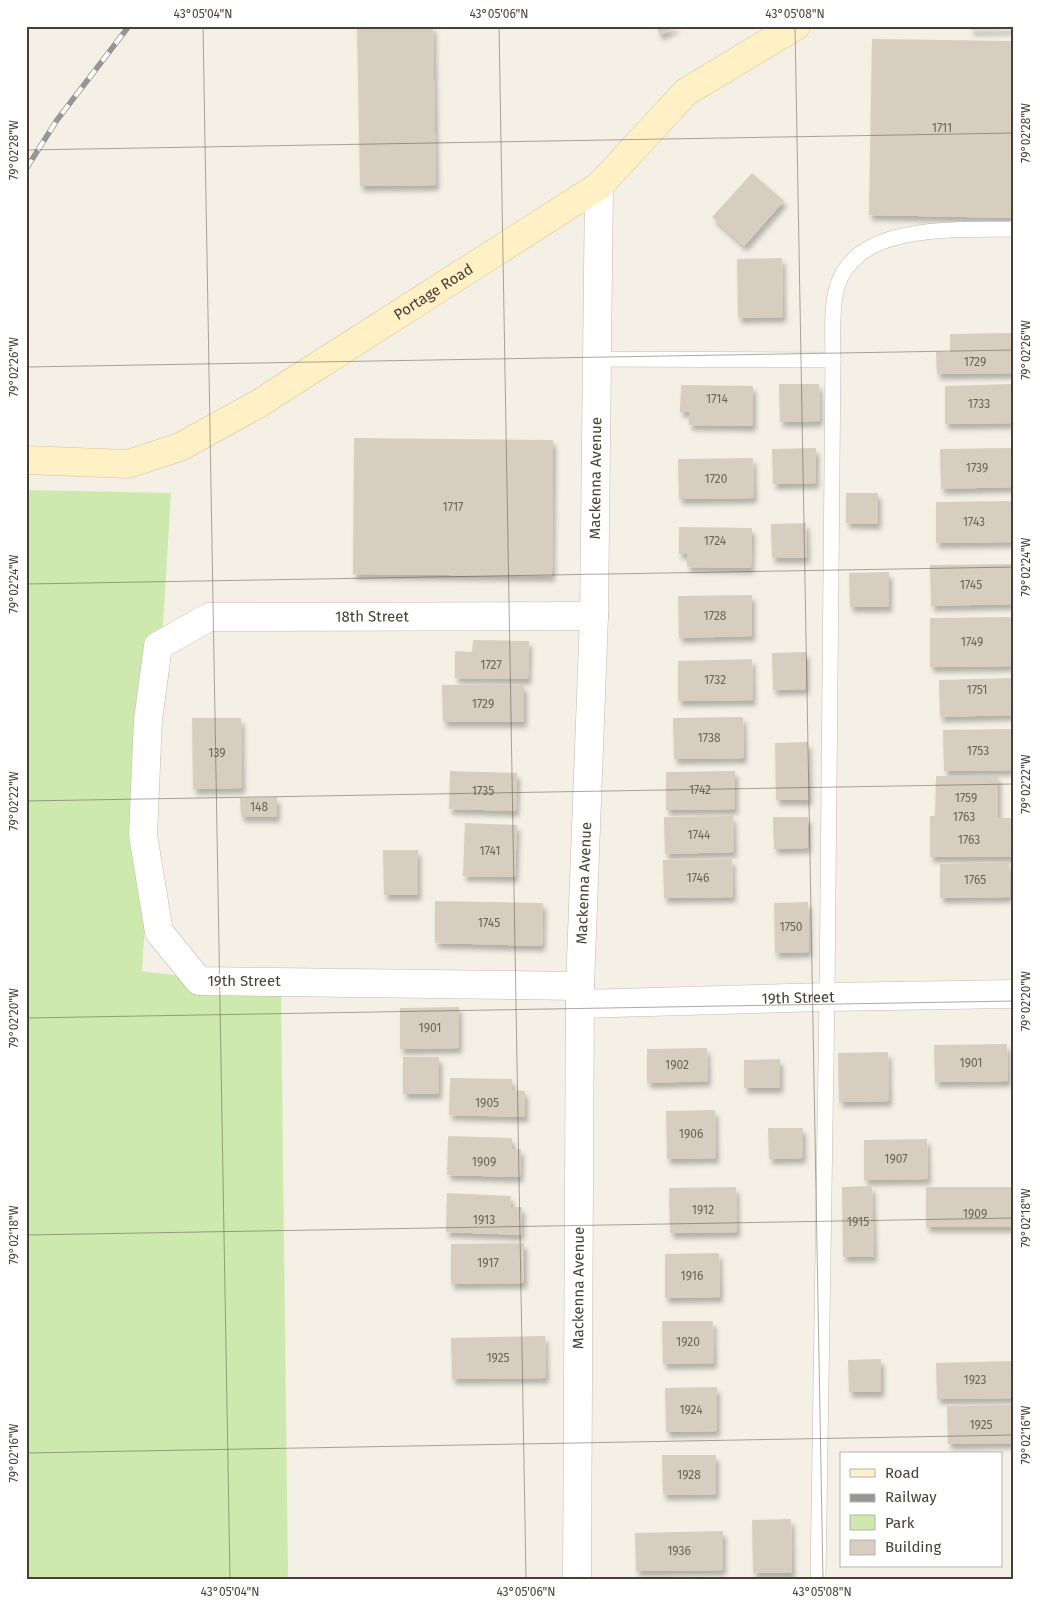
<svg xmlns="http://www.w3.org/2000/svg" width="1040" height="1605" font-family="'Fira Sans',sans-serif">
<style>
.green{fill:#cee9ae}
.building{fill:#d8cebf;filter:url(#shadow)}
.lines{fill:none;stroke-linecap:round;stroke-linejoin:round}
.lane-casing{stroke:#c2baac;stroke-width:16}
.street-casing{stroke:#c2baac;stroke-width:29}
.secondary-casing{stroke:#d5c495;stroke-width:29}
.lane{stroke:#fff;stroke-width:15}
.street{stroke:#fff;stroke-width:28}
.secondary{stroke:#fff1c5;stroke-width:28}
.rail-casing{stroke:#969696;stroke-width:5.5}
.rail{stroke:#fff;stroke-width:4;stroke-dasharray:11;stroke-linecap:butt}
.ticks{fill:none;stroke:#474035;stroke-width:1;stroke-opacity:0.45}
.labels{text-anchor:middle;stroke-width:4.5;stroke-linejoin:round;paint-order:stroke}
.number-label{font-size:12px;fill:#6b6458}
.street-label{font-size:15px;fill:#474035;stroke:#fff}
.neatline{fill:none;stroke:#474035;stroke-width:2}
.ticks-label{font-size:12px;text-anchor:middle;fill:#474035}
</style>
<defs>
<filter id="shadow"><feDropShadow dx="3" dy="5.5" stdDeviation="2.5" flood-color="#0004"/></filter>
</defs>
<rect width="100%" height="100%" fill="#f4f0e6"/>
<path class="green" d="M26,490L171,493L142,971L281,989L288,1579H26Z"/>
<g class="building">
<path d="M357,26H433L436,185L360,186Z"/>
<path d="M656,26H678L660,35Z"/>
<path d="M970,26H1014V29L971,30Z"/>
<path d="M872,39L1014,41V218L869,215Z"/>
<path d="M752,173L784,201L744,246L712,217Z"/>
<path d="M782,258L783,317L738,318L737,259Z"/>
<path d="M1014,333V373L937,374L936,352H950V334Z"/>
<path d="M779,384H819L820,421L780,422Z"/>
<path d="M1012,384L1013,423L945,424V386Z"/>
<path d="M681,385L753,386V426L689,425V412H680Z"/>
<path d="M354,438L553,440L552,576L353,574Z"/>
<path d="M816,448V483L773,484L772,449Z"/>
<path d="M1014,448V487L941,489L940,449Z"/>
<path d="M753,458L754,498L679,499L678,459Z"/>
<path d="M846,493H878V524L846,523Z"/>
<path d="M1011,501L1012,542L936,543V502Z"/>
<path d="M806,523L807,558H772L771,524Z"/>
<path d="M679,527L752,528L751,568L687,567V554H679Z"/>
<path d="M1012,564L1013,604L931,606L930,565Z"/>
<path d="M889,572V607H850L849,573Z"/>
<path d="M752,595V636L679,638L678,596Z"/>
<path d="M1014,617V666L930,667V618Z"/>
<path d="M473,640L529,641L528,679L455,678V651L472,652Z"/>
<path d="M806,652V689L773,690L772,653Z"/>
<path d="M752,659L753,700L678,701V661Z"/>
<path d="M1013,678L1014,715L940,717L939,680Z"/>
<path d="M442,685H524V722H443Z"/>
<path d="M743,717L744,758L674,759L673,718Z"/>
<path d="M192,718H241L242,788L193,789Z"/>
<path d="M1014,729V770L944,771L943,730Z"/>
<path d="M808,742L809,800H776L775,743Z"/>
<path d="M450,771L517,773L516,811L449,809Z"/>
<path d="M735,771V809L666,810V772Z"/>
<path d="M936,776H998V818H1014V857H930V816H935Z"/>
<path d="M277,797V817H241L240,798Z"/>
<path d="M733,816L734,852L665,854L664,817Z"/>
<path d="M773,817H808V848L774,849Z"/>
<path d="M465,823L517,825L515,877L463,876Z"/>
<path d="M383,850H418V895H384Z"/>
<path d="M732,859L733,897L664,898L663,860Z"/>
<path d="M1009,862L1010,897L940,898V864Z"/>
<path d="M435,901L543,903L542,946L435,943Z"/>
<path d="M808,902L809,952L775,953L774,903Z"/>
<path d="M459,1007V1048L400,1049V1008Z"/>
<path d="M1007,1044L1008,1081L935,1082L934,1045Z"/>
<path d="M707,1048L708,1081L647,1083V1049Z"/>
<path d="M888,1052L889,1101L839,1102L838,1053Z"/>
<rect x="403" y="1057" width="36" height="37"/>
<path d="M780,1059V1088H744V1060Z"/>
<path d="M450,1078L512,1079V1090L525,1091V1117L449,1115Z"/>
<path d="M715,1110L716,1158L667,1159L666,1111Z"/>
<path d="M768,1128H803V1158L769,1159Z"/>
<path d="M448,1136L512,1138V1149H521L520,1177L447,1175Z"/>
<path d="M927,1139L928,1179L864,1180V1140Z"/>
<path d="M872,1186L874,1257H843L842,1187Z"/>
<path d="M736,1187L737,1232L670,1233L669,1188Z"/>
<rect x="926" y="1187" width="86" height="40"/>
<path d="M447,1193L511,1196L510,1207H522L521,1235L446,1232Z"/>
<path d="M524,1243V1283L451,1284V1244Z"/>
<path d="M719,1253L720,1297L665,1298V1254Z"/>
<path d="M662,1321H713L714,1363L663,1364Z"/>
<path d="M545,1336L546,1378L452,1379L451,1338Z"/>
<path d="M881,1359V1392H849L848,1360Z"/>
<path d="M1012,1361L1013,1398L937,1399L936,1363Z"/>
<path d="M717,1387V1431L666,1432L665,1388Z"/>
<path d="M1014,1405V1443L948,1444L947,1406Z"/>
<path d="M662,1455H716V1494L663,1495Z"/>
<path d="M791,1519L792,1573H753L752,1520Z"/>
<path d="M723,1531V1570L636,1571L635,1533Z"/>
</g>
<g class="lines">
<g class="lane-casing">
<g id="lane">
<path d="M598,359L833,360C833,338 831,313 836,291C853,220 959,231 1014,229"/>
<path d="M818,1579L827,997L833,360"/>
</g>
</g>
<g class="street-casing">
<g id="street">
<path id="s1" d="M580,986L199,981L159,932L143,835L148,720L158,646L209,617L594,616"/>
<path id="s2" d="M580,1004L827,997L1014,994"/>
<path id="s3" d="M577,1579L580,986L594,616L599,186"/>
</g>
</g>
<g class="secondary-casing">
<g id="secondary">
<path id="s4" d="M26,460L128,464L180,447L258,404L599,186L686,92L796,26"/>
</g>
</g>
<use href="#lane" class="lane"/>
<use href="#street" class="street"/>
<use href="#secondary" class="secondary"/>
<g class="rail-casing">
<path id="rail" d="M26,169L57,120L129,26"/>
</g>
<use href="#rail" class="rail"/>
</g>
<path class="ticks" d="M203,26L230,1579M499,26L526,1579M795,26L823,1579M26,150L1014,133M26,367L1014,350M26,584L1014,567M26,801L1014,784M26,1018L1014,1001M26,1235L1014,1218M26,1453L1014,1435"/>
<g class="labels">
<g class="number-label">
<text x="942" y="132">1711</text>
<text x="975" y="366">1729</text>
<text x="717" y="403">1714</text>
<text x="979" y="408">1733</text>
<text x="977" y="472">1739</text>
<text x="716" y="483">1720</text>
<text x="453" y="511">1717</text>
<text x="974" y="526">1743</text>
<text x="715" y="545">1724</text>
<text x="971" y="589">1745</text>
<text x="715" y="620">1728</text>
<text x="972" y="646">1749</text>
<text x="491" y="669">1727</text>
<text x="715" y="684">1732</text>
<text x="977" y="694">1751</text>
<text x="483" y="708">1729</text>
<text x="709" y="742">1738</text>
<text x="978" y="755">1753</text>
<text x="217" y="757">139</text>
<text x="700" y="794">1742</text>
<text x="483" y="795">1735</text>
<text x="966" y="802">1759</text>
<text x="259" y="811">148</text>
<text x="964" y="821">1763</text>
<text x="699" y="839">1744</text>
<text x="969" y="844">1763</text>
<text x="490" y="855">1741</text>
<text x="698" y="882">1746</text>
<text x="975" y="884">1765</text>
<text x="489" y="927">1745</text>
<text x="791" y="931">1750</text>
<text x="430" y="1032">1901</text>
<text x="971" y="1067">1901</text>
<text x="677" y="1069">1902</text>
<text x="487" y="1107">1905</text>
<text x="691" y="1138">1906</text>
<text x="896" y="1163">1907</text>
<text x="484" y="1166">1909</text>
<text x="703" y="1214">1912</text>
<text x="975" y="1218">1909</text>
<text x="484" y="1224">1913</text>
<text x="858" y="1226">1915</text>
<text x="488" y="1267">1917</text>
<text x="692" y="1280">1916</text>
<text x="688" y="1346">1920</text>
<text x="498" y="1362">1925</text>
<text x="975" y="1384">1923</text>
<text x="691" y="1414">1924</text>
<text x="981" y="1429">1925</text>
<text x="689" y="1479">1928</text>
<text x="679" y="1555">1936</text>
</g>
<g class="street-label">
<text dy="5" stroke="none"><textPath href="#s4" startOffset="454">Portage Road</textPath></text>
<text dy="5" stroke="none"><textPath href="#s3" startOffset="1101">Mackenna Avenue</textPath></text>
<text dy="5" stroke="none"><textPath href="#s1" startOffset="954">18th Street</textPath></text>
<text dy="5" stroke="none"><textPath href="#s3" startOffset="696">Mackenna Avenue</textPath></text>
<text x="244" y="986">19th Street</text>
<text dy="5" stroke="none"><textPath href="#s2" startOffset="218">19th Street</textPath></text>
<text dy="5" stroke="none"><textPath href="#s3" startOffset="291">Mackenna Avenue</textPath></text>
</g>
</g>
<rect width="1040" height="1605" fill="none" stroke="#ffffff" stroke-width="55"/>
<rect x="840" y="1452" width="162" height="115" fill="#ffffff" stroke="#b5b3ae"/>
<rect x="850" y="1469" width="25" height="8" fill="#fff1c5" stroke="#b5b3ae"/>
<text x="885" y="1478" font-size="15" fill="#474035">Road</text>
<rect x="850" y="1494" width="25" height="8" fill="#969696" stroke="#b5b3ae"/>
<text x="885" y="1502" font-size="15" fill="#474035">Railway</text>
<rect x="850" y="1515" width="25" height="15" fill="#cee9ae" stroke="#b5b3ae"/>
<text x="885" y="1528" font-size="15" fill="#474035">Park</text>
<rect x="850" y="1540" width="25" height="15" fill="#d8cebf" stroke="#b5b3ae"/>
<text x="885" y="1552" font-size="15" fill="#474035">Building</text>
<rect x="28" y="28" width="984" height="1550" class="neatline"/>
<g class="ticks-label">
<text x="203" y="18">43°05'04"N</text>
<text x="499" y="18">43°05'06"N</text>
<text x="795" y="18">43°05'08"N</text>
<text transform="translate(1026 133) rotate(-90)" y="4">79°02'28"W</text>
<text transform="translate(14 150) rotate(-90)" y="4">79°02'28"W</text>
<text transform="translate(1026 350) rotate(-90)" y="4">79°02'26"W</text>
<text transform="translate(14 367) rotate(-90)" y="4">79°02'26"W</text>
<text transform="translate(1026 567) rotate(-90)" y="4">79°02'24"W</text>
<text transform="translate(14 584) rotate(-90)" y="4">79°02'24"W</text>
<text transform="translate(1026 784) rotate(-90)" y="4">79°02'22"W</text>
<text transform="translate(14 801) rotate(-90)" y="4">79°02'22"W</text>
<text transform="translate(1026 1001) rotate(-90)" y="4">79°02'20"W</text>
<text transform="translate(14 1018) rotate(-90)" y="4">79°02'20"W</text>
<text transform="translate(1026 1218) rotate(-90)" y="4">79°02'18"W</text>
<text transform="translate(14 1235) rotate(-90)" y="4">79°02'18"W</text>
<text transform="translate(1026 1435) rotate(-90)" y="4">79°02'16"W</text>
<text transform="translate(14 1453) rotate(-90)" y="4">79°02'16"W</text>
<text x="230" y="1596">43°05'04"N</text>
<text x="526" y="1596">43°05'06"N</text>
<text x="822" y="1596">43°05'08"N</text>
</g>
</svg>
